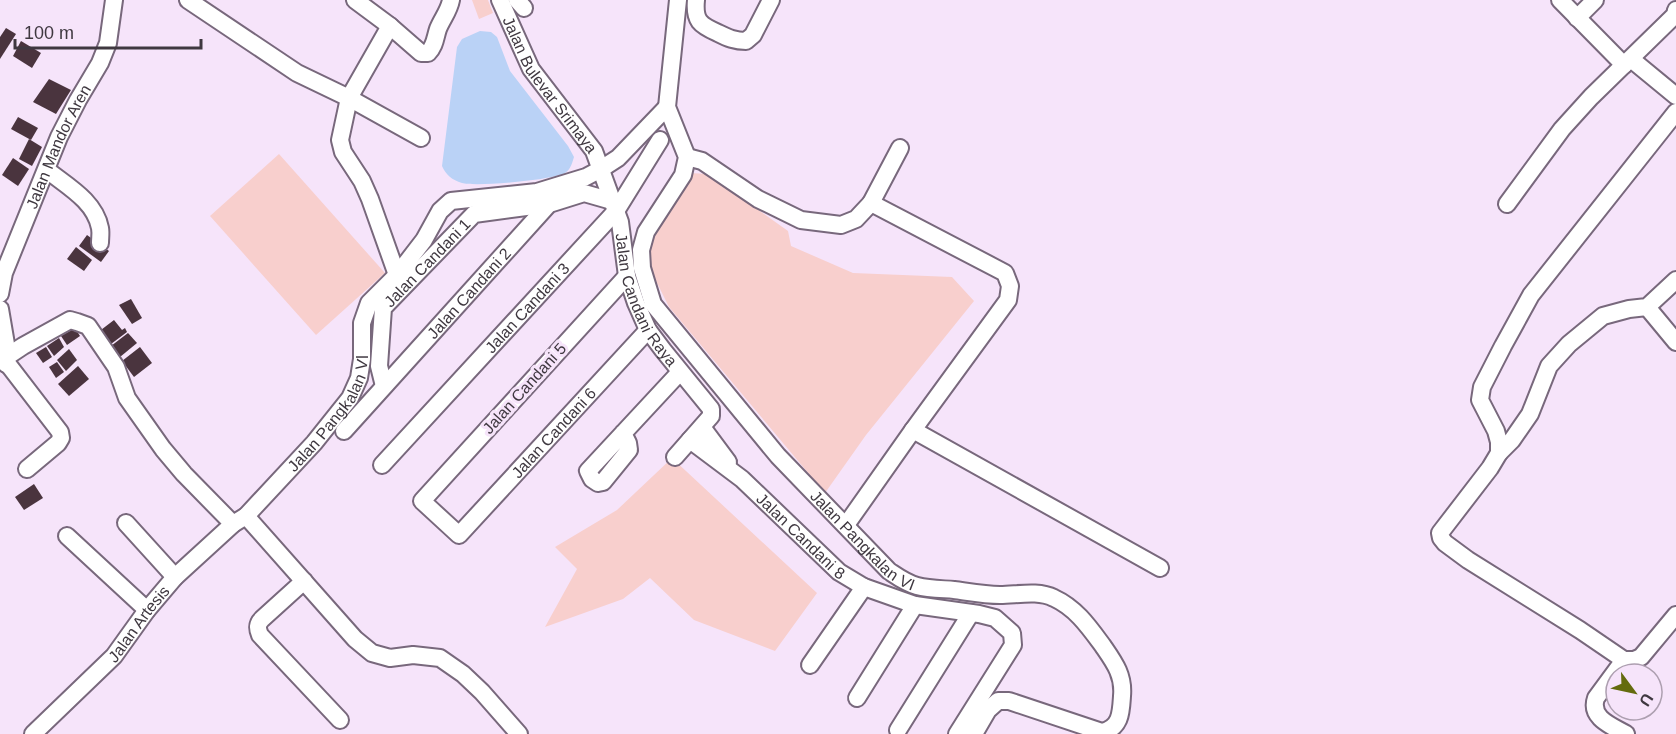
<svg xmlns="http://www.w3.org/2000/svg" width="1676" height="734" font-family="Arial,sans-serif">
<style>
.green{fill:#f8cfcd}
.water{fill:#bad2f6}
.building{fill:#4a343e}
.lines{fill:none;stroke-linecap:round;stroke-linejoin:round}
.minor-casing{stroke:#78687c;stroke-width:20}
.minor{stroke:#fff;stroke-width:16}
.labels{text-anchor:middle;stroke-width:6;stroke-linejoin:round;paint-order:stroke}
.street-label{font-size:16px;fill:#3f3840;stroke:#f6e4fa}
</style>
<rect width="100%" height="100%" fill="#f6e4fa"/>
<g class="green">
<path d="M472,0H488L493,13L479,19Z"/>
<path d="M279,154L385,273L316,335L210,216Z"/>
<path d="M690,173L708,174L788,231L791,246L853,273L952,277L974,301L866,435L825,493L669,307L650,269V238Z"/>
<path d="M672,458L817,593L775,651L694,620L650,578L623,599L545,627L577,569L555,547L617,510Z"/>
</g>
<path class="water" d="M480,31L491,32L497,37L510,71L568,146L574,157C572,163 571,169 565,173C553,180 476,187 462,183C452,180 446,175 442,166L457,47L462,39Z"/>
<g class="building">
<path d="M6,28L16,34L0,59V37Z"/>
<path d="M21,41L41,53L32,68L13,56Z"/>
<path d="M49,79L71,90L56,114L33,102Z"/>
<path d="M18,117L38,128L31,140L11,129Z"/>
<path d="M29,139L42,147L32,166L19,159Z"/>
<path d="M13,158L29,169L18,186L2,175Z"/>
<path d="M87,235L109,251L101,262L79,246Z"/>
<path d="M76,247L92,260L84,271L67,259Z"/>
<path d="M131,299L142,318L132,324L119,305Z"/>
<path d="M114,320L122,330L125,328L127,332L107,347L97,333Z"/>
<path d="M75,328L80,336L67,345L61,336Z"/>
<path d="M128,333L137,343L120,357L111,346Z"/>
<path d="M59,338L64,347L54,356L47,346Z"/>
<path d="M46,347L52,357L43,363L36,353Z"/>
<path d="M140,347L152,363L134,377L122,361Z"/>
<path d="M69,349L77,360L66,371L57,360Z"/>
<path d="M57,362L64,372L56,378L49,367Z"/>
<path d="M78,366L89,379L69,396L58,384Z"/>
<path d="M34,484L43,498L24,510L15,497Z"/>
</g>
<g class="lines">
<g class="minor-casing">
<g id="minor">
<path d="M188,0L297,73L349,98L421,138"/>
<path d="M355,0L390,26L421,53H428C435,46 435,38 438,29C442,19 449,11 451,0"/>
<path id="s1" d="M500,0L531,69L594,151L620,222L627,276L636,303L648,330L663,350L711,409V416L675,457"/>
<path d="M517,0L524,8"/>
<path id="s2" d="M678,0L667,107L687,157L683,175L646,232L641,250L642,268L653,304L778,456L889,571C898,577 906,583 917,586C929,589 942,589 954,590C969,592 985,595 1000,595C1017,595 1038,590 1054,598C1076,608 1089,627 1103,646C1114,662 1124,675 1122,696C1121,712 1121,728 1102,732L1009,701H998L988,710L974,734"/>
<path d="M696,0C694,21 700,25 718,33C728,38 735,41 746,41L753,35L771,0"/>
<path d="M1560,0L1624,65"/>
<path d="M1577,18L1595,0"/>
<path d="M390,26L349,98L340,140L343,152L362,181L370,199L397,275"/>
<path d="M1631,59L1676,96"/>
<path d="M687,157L702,161L758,199L801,220L841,225L856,219L871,203"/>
<path d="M47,170C67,186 95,201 100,228C101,233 100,238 100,243"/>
<path d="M1507,204L1562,129L1591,97L1675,15L1676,10"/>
<path id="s3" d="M627,276L422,501L459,535L648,330"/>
<path id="s4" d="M0,294L4,273L59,137L78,100L100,63L108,43L114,0"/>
<path d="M1647,307L1676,342"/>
<path d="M0,309L8,356L6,364"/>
<path d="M8,356L23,346L70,320L77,322L88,326L116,367L127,398L163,449L184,474L233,524"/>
<path d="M7,363L60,432L61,438L58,443L27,469"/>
<path id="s5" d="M384,386L379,366L383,308L474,214L549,204"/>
<path d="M702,427L728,462"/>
<path d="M913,430L1160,568"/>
<path id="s6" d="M344,431L549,204L584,193L612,201"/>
<path d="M623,433L628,443L629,450L603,482L598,483L592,479L588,471L680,372"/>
<path id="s7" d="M690,440L742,479L839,572L864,587L915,605L979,614L995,618L1012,633L1013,645L957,734"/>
<path d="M1499,453L1512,440L1530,414L1549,366L1569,344L1603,316L1629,309L1647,307L1676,280"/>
<path id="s8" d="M382,465L616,211L660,140"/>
<path d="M246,516L355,639L372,653L390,658L413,655L440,658L463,674L482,692L519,734"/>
<path d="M126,523L175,577"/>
<path d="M846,525L913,430L1008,300L1010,286L1005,273L871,203L900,148"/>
<path d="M67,536L147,610"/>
<path d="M304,581L262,619C257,624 257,628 260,635L340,720"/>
<path d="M1624,660L1580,630L1468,560L1445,543L1441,538L1440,533L1490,468L1499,453V442L1496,431L1480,400L1482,387L1503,346L1531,295L1676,112"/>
<path d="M810,665L864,587"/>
<path d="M857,698L915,605"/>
<path d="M898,730L971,613"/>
<path id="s9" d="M33,734L114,656L147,610L175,577L233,524L246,516L314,443L350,398L359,378L362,359V323L369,303L397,275L424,240L440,211L451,201L537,192L586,177L601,169L618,158L667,107"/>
<path d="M1626,734C1612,726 1589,718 1596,698L1624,660H1634L1641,657L1676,615"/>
</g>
</g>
<use href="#minor" class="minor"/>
</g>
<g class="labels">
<g class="street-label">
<text dy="6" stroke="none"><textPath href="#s1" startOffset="99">Jalan Bulevar Srimaya</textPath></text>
<text dy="6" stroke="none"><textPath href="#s4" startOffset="159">Jalan Mandor Aren</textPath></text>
<text dy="6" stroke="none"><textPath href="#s5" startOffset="142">Jalan Candani 1</textPath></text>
<text dy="6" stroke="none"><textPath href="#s6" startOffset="186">Jalan Candani 2</textPath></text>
<text dy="6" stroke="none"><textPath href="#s1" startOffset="338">Jalan Candani Raya</textPath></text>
<text dy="6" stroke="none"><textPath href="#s8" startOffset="214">Jalan Candani 3</textPath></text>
<text transform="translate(524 388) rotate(-48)" y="6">Jalan Candani 5</text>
<text dy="6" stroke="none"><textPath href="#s9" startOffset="440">Jalan Pangkalan VI</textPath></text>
<text dy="6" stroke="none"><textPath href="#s3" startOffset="494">Jalan Candani 6</textPath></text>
<text dy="6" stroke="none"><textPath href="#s7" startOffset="147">Jalan Candani 8</textPath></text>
<text dy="6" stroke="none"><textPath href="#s2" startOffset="639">Jalan Pangkalan VI</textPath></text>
<text dy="6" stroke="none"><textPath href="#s9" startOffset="153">Jalan Artesis</textPath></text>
</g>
</g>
<g transform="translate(1634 692) rotate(123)"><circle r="28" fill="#f6e4fa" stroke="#ad9fb0" stroke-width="1.5"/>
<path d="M0-4.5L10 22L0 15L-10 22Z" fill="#646b0e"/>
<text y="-9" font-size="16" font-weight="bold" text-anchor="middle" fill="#3f3840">U</text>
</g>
<path d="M15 39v9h186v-9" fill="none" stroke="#3f3840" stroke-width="3"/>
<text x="24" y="39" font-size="18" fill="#3f3840" stroke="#f6e4fa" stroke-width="4.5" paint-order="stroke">100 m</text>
</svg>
